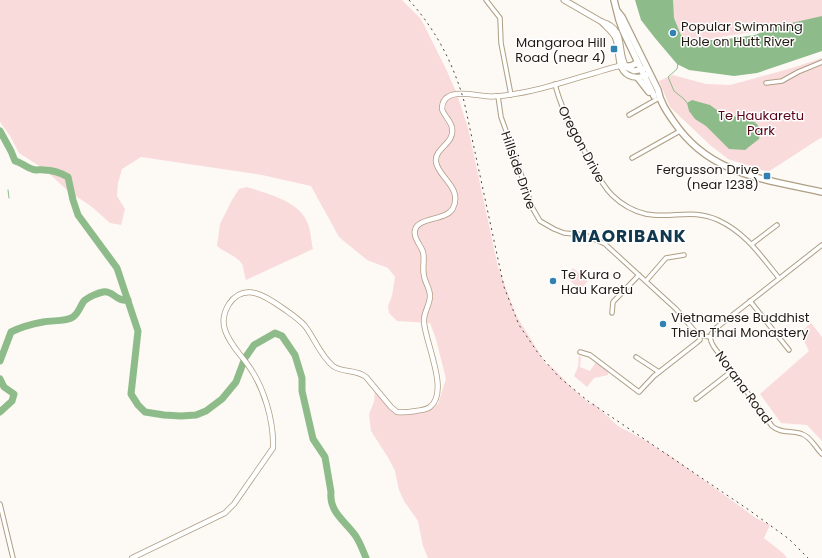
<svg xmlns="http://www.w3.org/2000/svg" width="822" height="558" font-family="Poppins,sans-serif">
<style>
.green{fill:#fadbdc}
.water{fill:#8dbc8a}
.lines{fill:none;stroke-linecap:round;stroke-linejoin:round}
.stream{stroke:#8dbc8a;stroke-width:1}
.river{stroke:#8dbc8a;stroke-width:7}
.minor-casing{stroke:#ae9e84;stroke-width:5.5}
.tertiary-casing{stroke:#ae9e84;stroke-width:6}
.secondary-casing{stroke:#ae9e84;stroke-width:7}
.trunk-casing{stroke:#ae9e84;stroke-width:8}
.minor{stroke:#fff;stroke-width:3.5}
.tertiary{stroke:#fff;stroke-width:4.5}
.secondary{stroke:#fff;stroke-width:5}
.trunk{stroke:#fff;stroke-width:5.5}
.rail{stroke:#4c453d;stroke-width:1;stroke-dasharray:2 4;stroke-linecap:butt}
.poi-dot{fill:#3082b2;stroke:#fff;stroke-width:1.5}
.labels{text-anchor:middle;stroke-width:3;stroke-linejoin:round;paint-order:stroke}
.poi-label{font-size:13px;fill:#221b12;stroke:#fff;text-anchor:start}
.park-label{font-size:13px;fill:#590219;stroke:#fff}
.street-label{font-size:13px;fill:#221b12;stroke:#fff}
.district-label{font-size:17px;font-weight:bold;letter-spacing:1px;fill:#123850;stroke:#fff}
</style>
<rect width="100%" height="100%" fill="#fdf9f4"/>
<g class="green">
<path d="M0,0H402L421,19L446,69L457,94L468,128L498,267L516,315L546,364L552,367L570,386L590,404L593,403L618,426L650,443L662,452H665L756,518L770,525L764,538L784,554L787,558H428L423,546L418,521L404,501L399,490L395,471L389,459L371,431L369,414L374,402L375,390L396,411L417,413L438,404L446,379L436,339L430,323L397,321L389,313L388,306L392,296L395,277L388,268L367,260L339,237L311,186L262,175L141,157L122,169L118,183L117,196L125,209L121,225L110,223L92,207L67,190L44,169L19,153L10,136L0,122Z"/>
<path d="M670,0H822V19L804,24L714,38L696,43L687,40L681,35L674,18Z"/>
<path d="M822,58V137L768,172L728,159L710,145L670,107L659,81L673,75L706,84L730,85L792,68Z"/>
<path d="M247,187C268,194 300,201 308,224C311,232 311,241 313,249L246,280C244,275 244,268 242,264C236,255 225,253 217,246L220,224L232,200L239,189Z"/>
<path d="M573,268L588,281L580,290L566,277Z"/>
<path d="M811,323L822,337V441L807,425L781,423L760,394L809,351L800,333Z"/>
<path d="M579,356L581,357L580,367L590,371L596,362L608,371V375L594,378L587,387L574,376L578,367Z"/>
</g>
<g class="water">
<path d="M635,0H673L674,18L681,35L687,40L696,43L710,40H721L755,35L774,27L822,16V51L757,73L734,76L689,70L677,64L655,38L641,20Z"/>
<path d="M692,100L710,105L721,113L753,121L757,124L761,131L759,139L745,150L729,149L706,126L695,119L689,111L687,103Z"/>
</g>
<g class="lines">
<g class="stream">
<path d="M678,63L677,69L668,77L674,91L684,99L687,103"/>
<path d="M8,190L9,198"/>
</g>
<g class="river">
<path d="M0,131L11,151L15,161C21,162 25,167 32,169C36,171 40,169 44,170C52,170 61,173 68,177L73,200L78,215L117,268L138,331L131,394L138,405L145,412L164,415L181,416L196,415L206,411L222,399L236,382L245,358L254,345L275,333L282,336L295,355L302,378V391L313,439L325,457L331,492C329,512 345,521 355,535C360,542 363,551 366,558"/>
<path d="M0,361L11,332C21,327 32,324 43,322C53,320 65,322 73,317C79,313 80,306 84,301C88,297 98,293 103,292C113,290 116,302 128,300"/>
<path d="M0,379L4,387L14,394L12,401L0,412"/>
</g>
<g class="minor-casing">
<g id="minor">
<path d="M486,0L500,18L501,43L511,95"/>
<path d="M766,83L782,81L798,72L822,62"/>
<path d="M555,84C561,109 574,131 586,154C594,168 600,183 612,195C621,204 633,211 646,214C672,219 692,208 718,220C746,233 761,256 779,278"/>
<path d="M498,96L501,117L505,128L533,209L540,221L554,229L564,233L585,235L605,244L676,309L698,335L710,337"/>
<path d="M629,115L659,98"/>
<path d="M632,158L680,131"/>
<path d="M752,244L777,225"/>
<path d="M822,245L716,328C709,334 709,339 714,347L772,426C781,434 792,430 802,434C811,437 815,447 822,454"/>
<path d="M646,281L666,258L684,255"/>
<path d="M750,301L789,350"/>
<path d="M612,313L613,302L639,275"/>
<path d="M580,352L590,355L639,392L654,376L695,344L700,340V336"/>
<path d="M636,357L659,372"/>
<path d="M696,399L732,371"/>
<path d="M0,504L13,558"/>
</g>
</g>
<g class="tertiary-casing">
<path id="tertiary" d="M132,558L225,513L234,504L273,448C274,421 264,387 248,365C240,354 229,343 225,330C222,321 224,312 229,304C245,281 267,297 284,309C291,314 299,319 305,326C315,339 320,355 333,366C342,373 356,369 366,377L391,407L397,412C403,413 410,412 416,411C421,410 426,410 430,407C450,392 425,342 424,322C423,313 430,305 430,296C430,288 425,283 424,276C422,268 425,259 423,252C421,246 416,241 415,235C411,216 447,222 453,208C463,188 438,177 436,162C434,148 455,144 452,128C451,121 444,116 442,109C442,87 471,95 485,96C490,97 495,96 500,96C542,92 582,75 623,65"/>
</g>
<g class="secondary-casing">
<g id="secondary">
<path d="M564,0L602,22C627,29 616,51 626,67L634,71L644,69"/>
<path d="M602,22C606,27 612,31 615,37C621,49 615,67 628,75C636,79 642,77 649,74"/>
</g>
</g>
<g class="trunk-casing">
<g id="trunk">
<path d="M614,0L619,20L623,31L654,96"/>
<path d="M618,12L622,17L658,90C660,102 667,112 674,122C710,175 764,179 822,192"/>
<path d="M625,66H631L637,63"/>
<path d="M638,78L649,92"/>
</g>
</g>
<use href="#minor" class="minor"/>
<use href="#tertiary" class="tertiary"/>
<use href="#secondary" class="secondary"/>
<use href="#trunk" class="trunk"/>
<path class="rail" d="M409,0C436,30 453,63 464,101L504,287L519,325L538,353L559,377L588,401L749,510L789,539L808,558"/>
</g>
<g class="poi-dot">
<circle cx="673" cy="33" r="4"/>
<rect x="610" y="45" width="8" height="8" rx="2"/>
<rect x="763" y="172" width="8" height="8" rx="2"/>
<circle cx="553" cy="281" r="4"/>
<circle cx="663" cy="324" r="4"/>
</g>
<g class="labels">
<g class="poi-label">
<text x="681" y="31">Popular Swimming<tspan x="681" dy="15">Hole on Hutt River</tspan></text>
<text x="606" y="47" text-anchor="end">Mangaroa Hill<tspan x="606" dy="15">Road (near 4)</tspan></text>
<text x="759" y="174" text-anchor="end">Fergusson Drive<tspan x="759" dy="15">(near 1238)</tspan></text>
<text x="561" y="279">Te Kura o<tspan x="561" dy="15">Hau Karetu</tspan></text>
<text x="671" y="322">Vietnamese Buddhist<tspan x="671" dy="15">Thien Thai Monastery</tspan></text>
</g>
<g class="park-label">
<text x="761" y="120">Te Haukaretu<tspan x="761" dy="15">Park</tspan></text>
</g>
<g class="street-label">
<text transform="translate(582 144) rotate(62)" y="5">Oregon Drive</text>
<text transform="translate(519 170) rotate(71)" y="5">Hillside Drive</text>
<text transform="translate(744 387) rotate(54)" y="5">Norana Road</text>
</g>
<g class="district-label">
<text x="629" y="242">MAORIBANK</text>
</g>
</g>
</svg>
